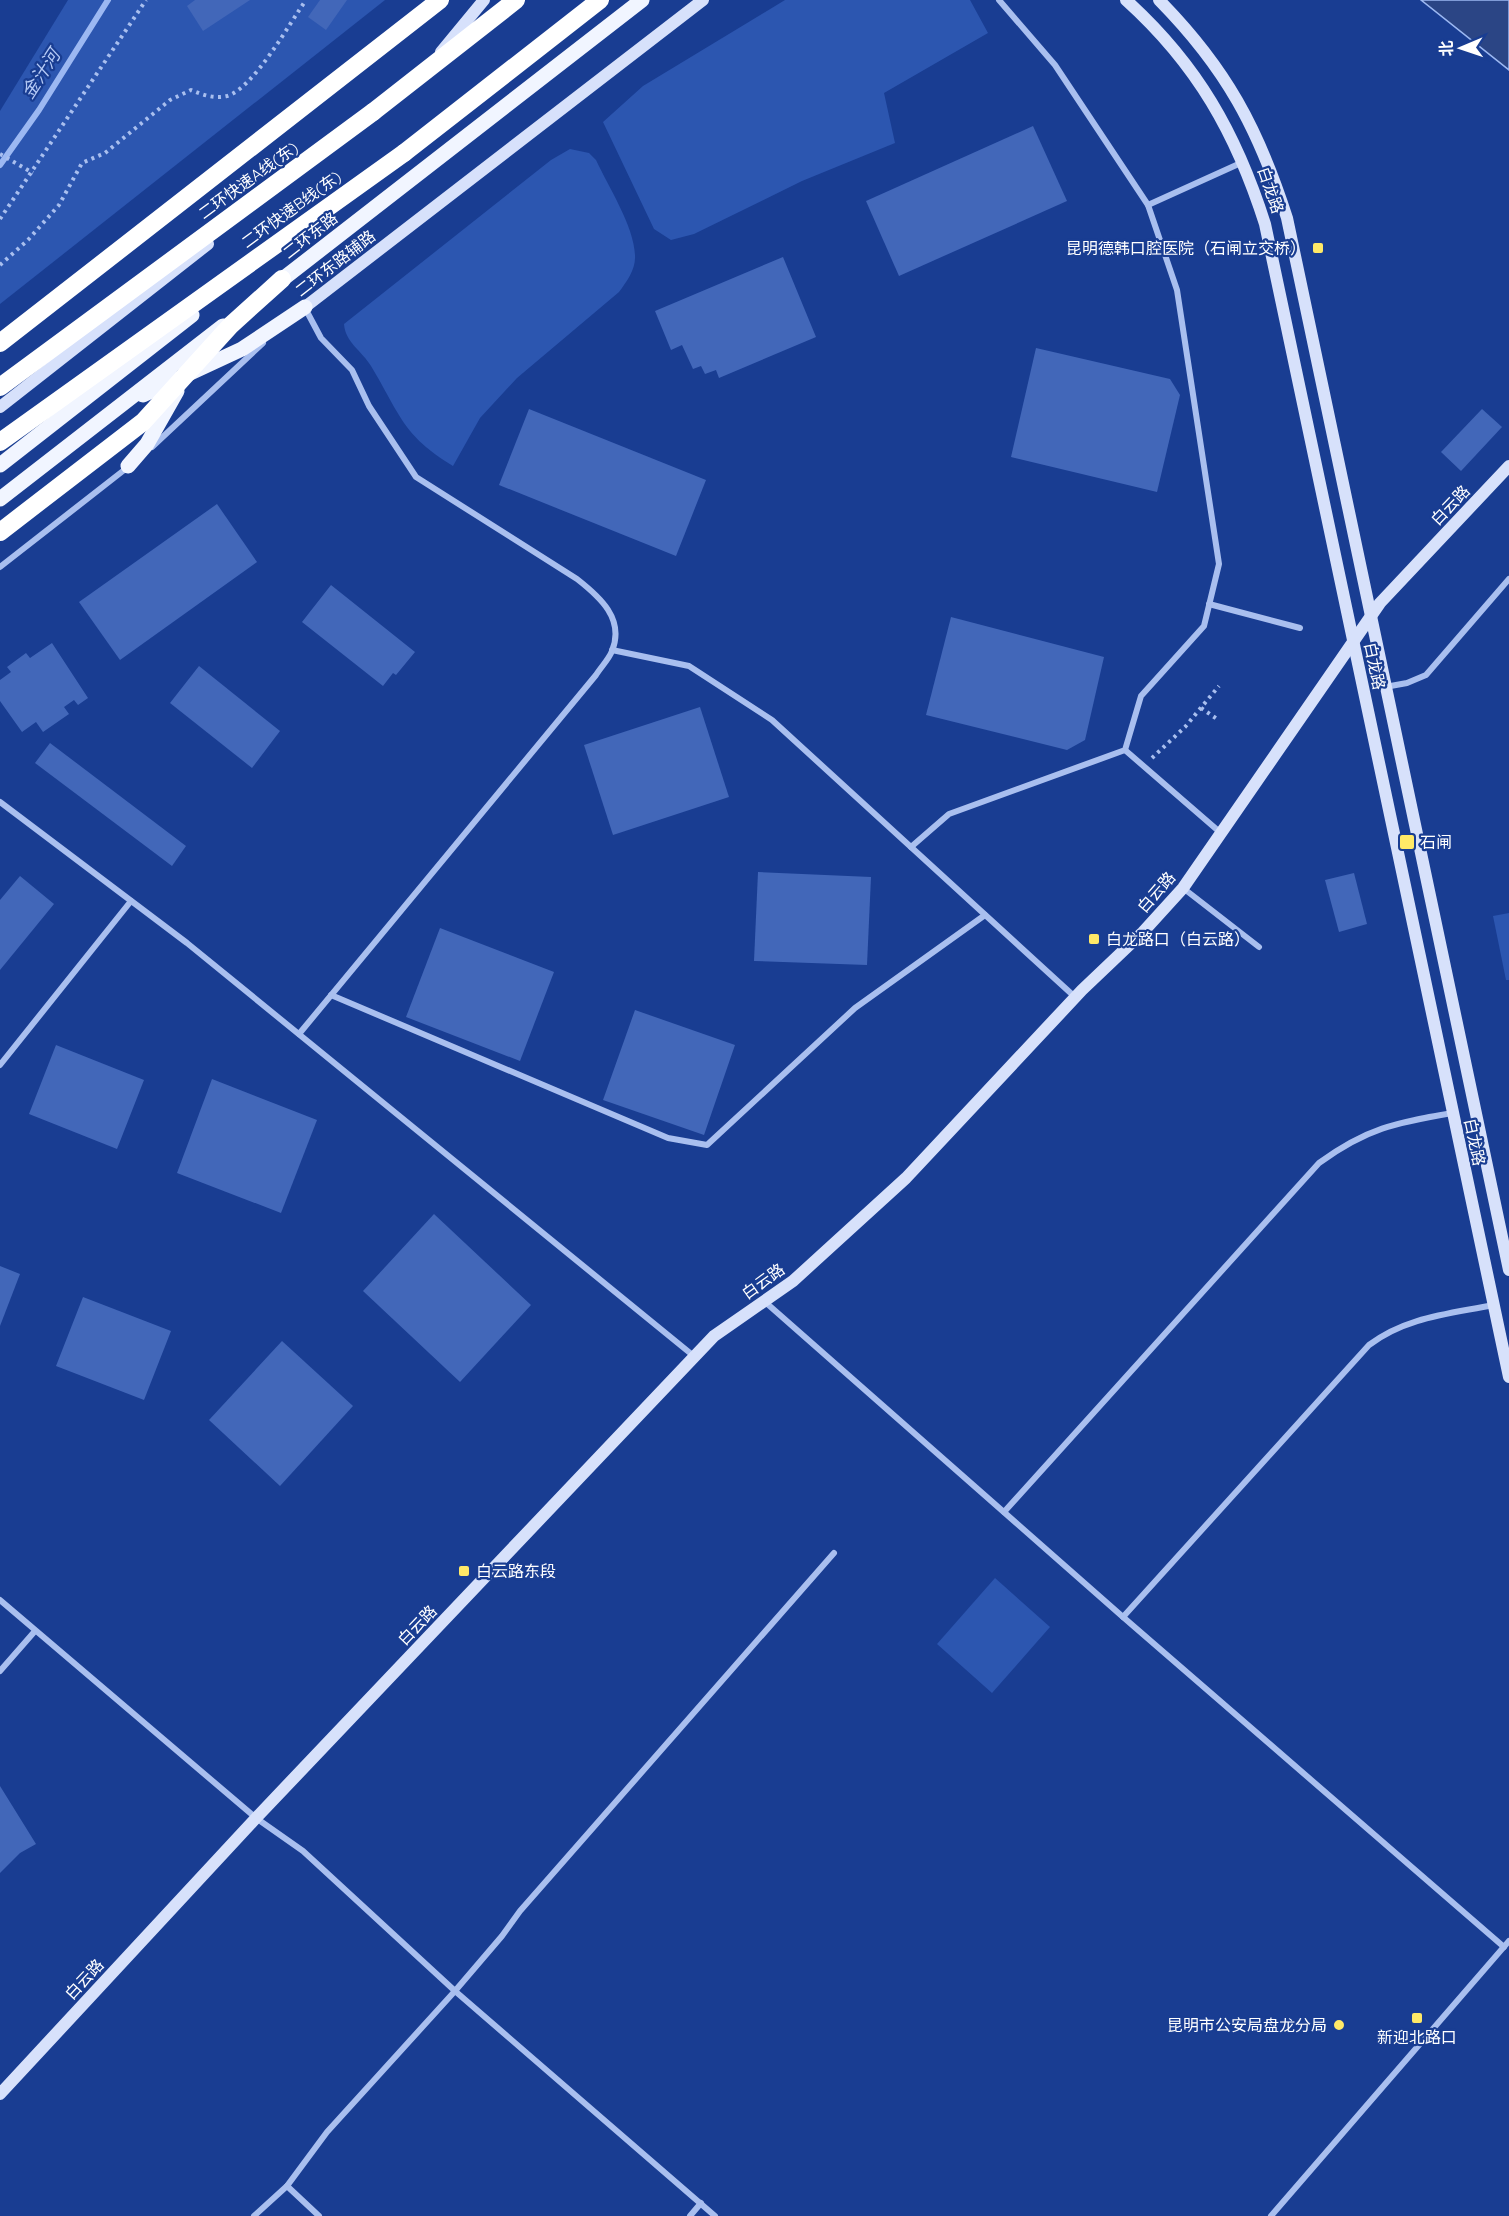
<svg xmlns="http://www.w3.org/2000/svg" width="1509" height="2216" font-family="Quicksand,'Noto Sans SC',sans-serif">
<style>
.green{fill:#2c56b0}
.water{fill:#2b4585;stroke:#9cb8f2;stroke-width:1.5}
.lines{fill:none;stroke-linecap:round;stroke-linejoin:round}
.stream{stroke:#9cb8f2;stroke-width:6}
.building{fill:#4267b9}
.path{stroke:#a9bfef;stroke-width:4;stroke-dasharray:3 4.5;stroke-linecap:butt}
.street{stroke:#a9bfef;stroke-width:6}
.secondary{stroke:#d7e1fb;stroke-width:12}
.primary{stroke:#f1f5ff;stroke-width:15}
.highway{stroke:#fff;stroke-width:18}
.highway-bridge{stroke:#fff;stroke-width:18}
.poi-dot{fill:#ffe967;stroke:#193d92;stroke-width:2}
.labels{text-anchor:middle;stroke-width:4.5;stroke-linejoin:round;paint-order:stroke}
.street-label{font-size:16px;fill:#fff;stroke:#193d92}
.poi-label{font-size:16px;fill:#fff;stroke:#193d92;text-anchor:start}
.water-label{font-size:18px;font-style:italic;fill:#b5caf6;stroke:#193d92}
</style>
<rect width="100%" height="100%" fill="#193d92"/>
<g class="green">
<path d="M68,0H385L0,304V111Z"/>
<path d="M785,0H970L988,33L884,93L895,143L802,181L694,234L671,240L654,229L603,122L643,86Z"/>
<path d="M570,149L589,153L596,160C608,186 634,226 635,255C636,269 627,281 619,292L517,378L480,418L453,466C402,435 400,414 371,366C362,351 345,342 344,324L551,160Z"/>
<path d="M1509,913V980H1506L1493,916Z"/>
<path d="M995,1578L1050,1627L992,1693L937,1644Z"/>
</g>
<path class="water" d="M1421,0H1509V70Z"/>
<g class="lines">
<path class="stream" d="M0,165L39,110L108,0"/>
</g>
<g class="building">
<path d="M195,0H250L203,31L187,6Z"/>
<path d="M320,0H347L326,30L308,17Z"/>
<path d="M1033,126L1067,201L899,276L866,201Z"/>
<path d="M783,257L816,337L719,378L716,370L705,374L701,366L693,369L682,345L671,350L655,311Z"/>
<path d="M1036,348L1170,379L1180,395L1157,492L1011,457Z"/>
<path d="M529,409L706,480L676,556L499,485Z"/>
<path d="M1482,409L1502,427L1461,471L1441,452Z"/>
<path d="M217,504L257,562L120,660L79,602Z"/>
<path d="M331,585L415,652L396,675L393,673L383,686L302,622Z"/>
<path d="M951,617L1104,657L1085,740L1067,750L926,715Z"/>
<path d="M52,643L88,698L78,705L74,700L64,707L69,714L43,732L36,722L22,732L0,701V680L11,672L7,667L26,653L30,658Z"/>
<path d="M199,666L280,731L252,768L170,703Z"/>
<path d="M700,707L729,797L613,835L584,745Z"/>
<path d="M50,743L186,846L172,866L35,763Z"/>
<path d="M758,872L871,877L867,965L754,961Z"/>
<path d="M1354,873L1367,924L1339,932L1325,880Z"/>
<path d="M20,876L54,904L0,970V900Z"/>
<path d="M440,928L554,972L520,1061L406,1017Z"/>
<path d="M635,1010L735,1045L704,1135L603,1100Z"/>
<path d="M56,1045L144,1080L117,1149L29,1114Z"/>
<path d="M212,1079L317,1120L281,1213L177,1173Z"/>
<path d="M434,1214L531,1305L460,1382L363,1291Z"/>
<path d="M0,1266L20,1274L0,1326Z"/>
<path d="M83,1297L171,1331L144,1400L56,1366Z"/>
<path d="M282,1341L353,1406L280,1486L209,1420Z"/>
<path d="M0,1786L36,1844L20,1853L0,1873Z"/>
</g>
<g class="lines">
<g class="path">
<path d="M0,154L33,173"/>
<path d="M0,219L146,0"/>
<path d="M0,265L28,240L59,205L82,163L105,153L170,100L191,90C203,95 214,99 227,96C254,88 289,24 306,0"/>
<path d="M1201,708L1217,719"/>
<path d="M1152,758L1185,727L1219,686"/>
</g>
<g class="street">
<path d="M1148,205L1243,162"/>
<path d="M152,447L263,343"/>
<path d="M0,567L128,467"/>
<path d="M1209,604L1300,628"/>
<path d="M612,650L689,666L772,720L1075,997"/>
<path d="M1385,687L1407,683L1426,675L1509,579"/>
<path d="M1125,750L1222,834"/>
<path d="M0,802L187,943L695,1357"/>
<path d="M911,847L949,814L1125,750L1141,696L1204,626L1219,564L1177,290L1148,205L1055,65L999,0"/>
<path d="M1183,888L1259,947"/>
<path d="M331,995L668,1138L707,1145L855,1008L985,915"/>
<path d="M299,1034L596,675C601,667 609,659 612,651C625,619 600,597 577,579L416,477L369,406L352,370L321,338L305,308"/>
<path d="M0,1065L131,901"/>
<path d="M764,1301L1123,1617L1504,1947"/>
<path d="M1004,1512L1319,1163C1367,1128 1395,1123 1452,1113"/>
<path d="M0,1600L256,1818L303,1851L455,1991L715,2216"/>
<path d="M1123,1617L1369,1345C1406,1317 1449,1314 1493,1305"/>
<path d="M0,1671L35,1631"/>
<path d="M287,2186L319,2216"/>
<path d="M254,2216L287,2186L327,2132L455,1991L502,1936L520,1911L834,1553"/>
<path d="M690,2216L701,2203"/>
<path d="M1271,2216L1509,1941"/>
</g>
<g class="secondary">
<path d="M1126,0C1197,64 1236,133 1265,224L1509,1377"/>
<path d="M1159,0C1226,68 1258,128 1287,218L1509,1270"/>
<path d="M441,52L484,0"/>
<path d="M305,307L703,0"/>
<path d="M0,407L208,244"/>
<path d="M0,2094L256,1818L714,1336L793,1281L906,1178L1082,990L1143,932L1183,888L1380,603L1509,466"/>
</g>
<g class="primary">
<path d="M275,285L642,0"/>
<path d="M143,395L242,349L305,307"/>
<path d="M0,465L192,315"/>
<path d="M128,466L147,444L177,391"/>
<path d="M0,499L223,326"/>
</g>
<g class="highway">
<path d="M404,153L600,0"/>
<path d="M0,343L440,0"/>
<path d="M0,387L373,112"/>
<path d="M0,532L143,422L231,325L282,279"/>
</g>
<g class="highway-bridge">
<path d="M373,112L516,0"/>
<path d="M0,442L404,153"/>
</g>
</g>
<g class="poi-dot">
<rect x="1312" y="242" width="12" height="12" rx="3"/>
<rect x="1399" y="834" width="16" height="16" rx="3"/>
<rect x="1088" y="933" width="12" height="12" rx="3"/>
<rect x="458" y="1565" width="12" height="12" rx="3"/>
<rect x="1411" y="2012" width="12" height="12" rx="3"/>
<circle cx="1339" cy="2025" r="6"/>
</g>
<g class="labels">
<g class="street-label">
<text transform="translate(248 180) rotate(-36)" y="6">二环快速A线(东)</text>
<text transform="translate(1271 190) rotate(71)" y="6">白龙路</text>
<text transform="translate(291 209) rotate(-36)" y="6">二环快速B线(东)</text>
<text transform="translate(310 235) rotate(-38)" y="6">二环东路</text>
<text transform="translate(335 263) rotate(-38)" y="6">二环东路辅路</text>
<text transform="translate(1450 505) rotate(-46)" y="6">白云路</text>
<text transform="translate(1375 666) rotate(78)" y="6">白龙路</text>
<text transform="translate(1156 892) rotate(-49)" y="6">白云路</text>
<text transform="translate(1475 1142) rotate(78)" y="6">白龙路</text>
<text transform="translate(763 1281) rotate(-36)" y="6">白云路</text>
<text transform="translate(417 1625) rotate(-46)" y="6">白云路</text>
<text transform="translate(84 1979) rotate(-47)" y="6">白云路</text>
</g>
<g class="poi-label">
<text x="1306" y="254" text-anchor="end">昆明德韩口腔医院（石闸立交桥）</text>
<text x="1420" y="848">石闸</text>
<text x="1106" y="945">白龙路口（白云路）</text>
<text x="476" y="1577">白云路东段</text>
<text x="1327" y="2031" text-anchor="end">昆明市公安局盘龙分局</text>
<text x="1417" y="2043" text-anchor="middle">新迎北路口</text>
</g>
<g class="water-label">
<text transform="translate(41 74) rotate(-57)" y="6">金汁河</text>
</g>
</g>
<g transform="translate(1461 48) rotate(268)" stroke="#193d92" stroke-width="4.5" paint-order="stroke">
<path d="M0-4.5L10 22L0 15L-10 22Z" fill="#ffffff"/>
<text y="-9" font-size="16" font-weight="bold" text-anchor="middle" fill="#ffffff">北</text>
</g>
</svg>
